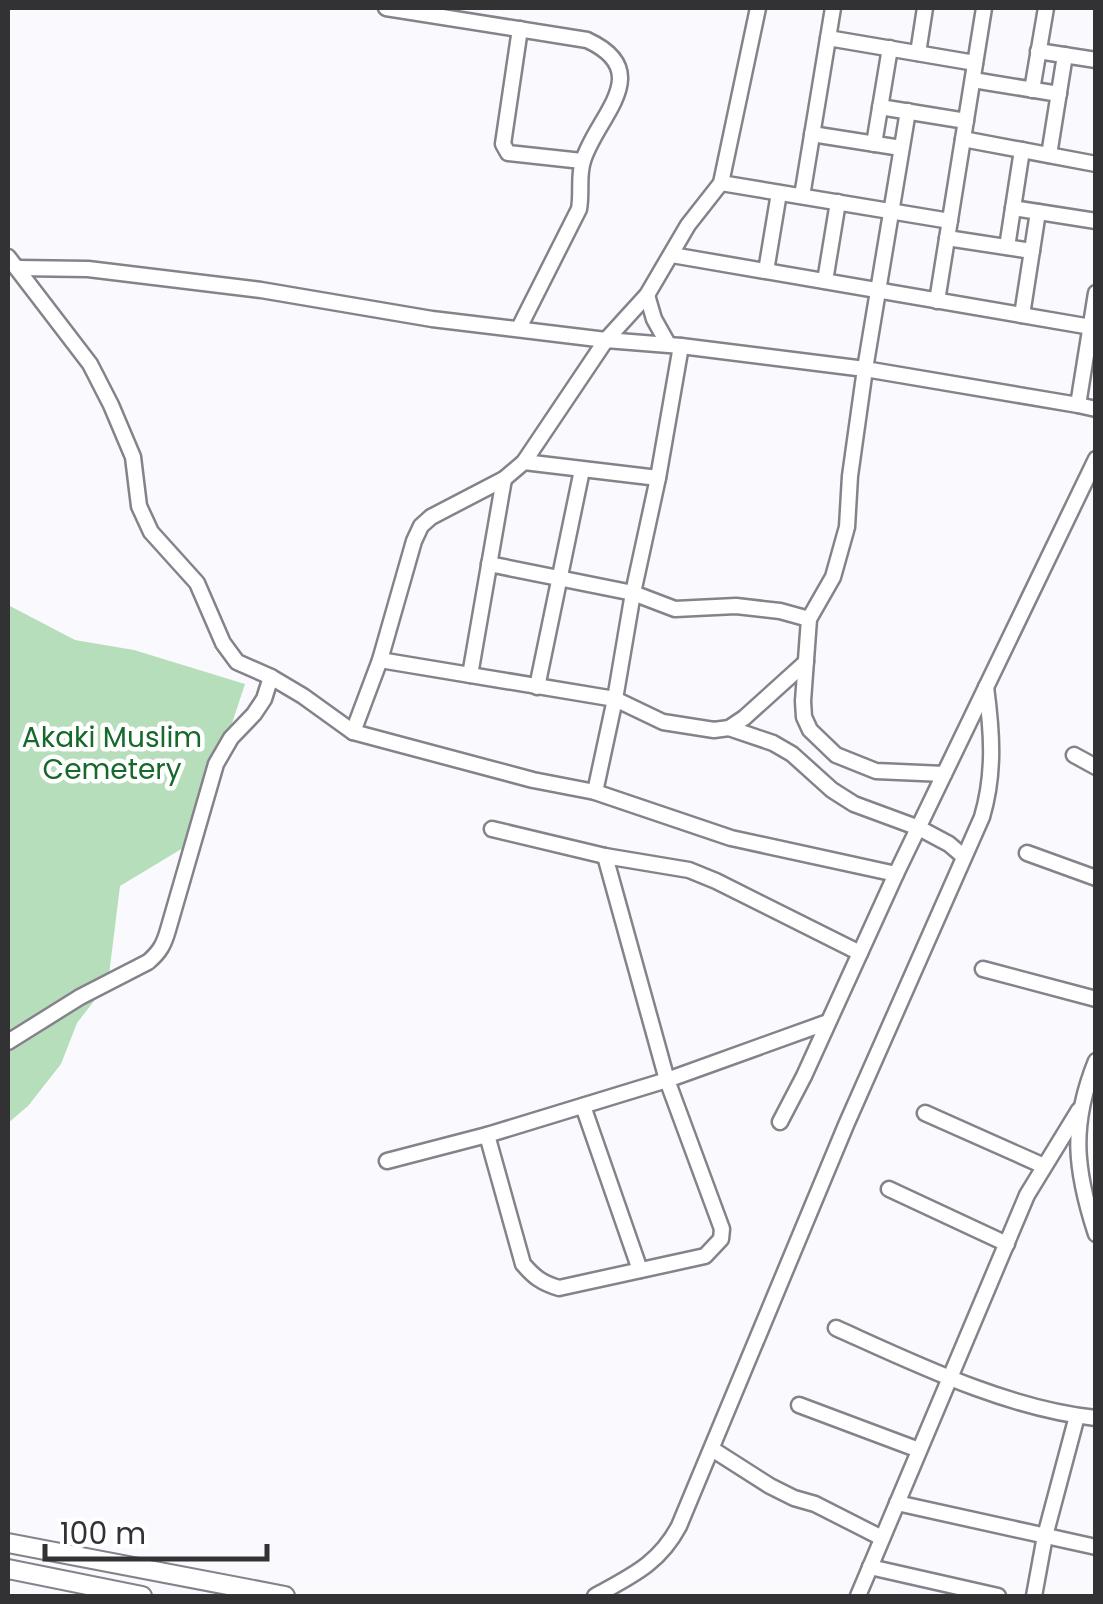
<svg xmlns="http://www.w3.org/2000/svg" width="1103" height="1604" font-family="Poppins,sans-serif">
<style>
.green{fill:#b7deba}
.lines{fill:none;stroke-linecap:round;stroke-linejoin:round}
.minor-casing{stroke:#84838c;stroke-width:19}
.tertiary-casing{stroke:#84838c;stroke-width:22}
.minor{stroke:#fff;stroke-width:14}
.tertiary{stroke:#fff;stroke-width:18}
.labels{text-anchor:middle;stroke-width:9;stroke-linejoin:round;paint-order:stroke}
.park-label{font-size:28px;fill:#15692a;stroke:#fff}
</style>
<rect width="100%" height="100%" fill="#fafafe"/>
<path class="green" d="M8,605L75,640L134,650L245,684L193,842L120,886L108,983L77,1023L61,1064L28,1106L8,1123Z"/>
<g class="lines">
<g class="minor-casing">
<g id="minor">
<path d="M386,8L587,40C657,72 596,117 583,161C578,176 582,193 579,209L519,328"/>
<path d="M520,29L503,144L508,153L582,161"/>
<path d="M828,38L975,63"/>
<path d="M1038,51L1096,60"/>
<path d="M918,53L925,8"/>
<path d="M973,80L1059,94"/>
<path d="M1032,90L1046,8"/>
<path d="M880,107L966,121"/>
<path d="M908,111L865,369L850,476L847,527L833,577L809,619L803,701L804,717L810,730L836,755L876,771L944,774"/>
<path d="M812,134L901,148"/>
<path d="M963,139L1096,164"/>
<path d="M874,144L890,48"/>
<path d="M1049,155L1065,55"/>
<path d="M721,183L950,221"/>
<path d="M802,196L833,8"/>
<path d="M1013,208L1096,221"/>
<path d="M947,238L1032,251"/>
<path d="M1007,247L1022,150"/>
<path d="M672,255L1091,327"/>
<path d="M8,257L90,364L111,405L133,457L139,506L151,532L197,583L223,643L237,662L271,677L303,696L353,732L533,780L595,792L731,838L896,874L1096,459"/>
<path d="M18,268L88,269L261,290L432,319L606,340L681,346L865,369L1078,405L1096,293"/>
<path d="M766,271L779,193"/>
<path d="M825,281L838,202"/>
<path d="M647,295L654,319L668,344"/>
<path d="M937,301L984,8"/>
<path d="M1022,315L1038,212"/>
<path d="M1078,405L1096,409"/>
<path d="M524,462L658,478"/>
<path d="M489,564L633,593L675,609L736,606L780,611L809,619"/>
<path d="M380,660L615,699L663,722L714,730L729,728L744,718L806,662"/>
<path d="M470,675L504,479"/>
<path d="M537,687L582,470"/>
<path d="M729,728L773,743L792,754L832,790L854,804L919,828L949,844L963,856"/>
<path d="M353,732L380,660L414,541L421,526L431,517L504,479L524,462L606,340L647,295L688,225L721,183L758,8"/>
<path d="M1074,755L1096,767"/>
<path d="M595,792L615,699L633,593L658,478L681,346"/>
<path d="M492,829L605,856L689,870L716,881L860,953"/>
<path d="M1027,853L1096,878"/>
<path d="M983,969L1096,999"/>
<path d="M8,1042L80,997L148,962C160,952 164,944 168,930L216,764L231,738L254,714L264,699L271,677"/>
<path d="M1096,1061C1070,1125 1075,1170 1096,1234"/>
<path d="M583,1106L640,1270"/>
<path d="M925,1113L1044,1166"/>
<path d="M780,1122L804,1076L896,874"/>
<path d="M487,1135L523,1264C534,1277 542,1283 559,1288L705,1256L721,1239L722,1229L667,1080L605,856"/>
<path d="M387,1161L487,1135L667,1080L828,1022"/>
<path d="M889,1189L1007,1244"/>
<path d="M836,1328C916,1364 1008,1409 1096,1418"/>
<path d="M799,1405L919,1450"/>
<path d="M712,1449L770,1486L794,1498L815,1504L882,1538"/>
<path d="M897,1503L1096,1547"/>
<path d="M870,1567L998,1596"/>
<path d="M595,1596C631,1576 659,1564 679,1526L846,1125L982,817C995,773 992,732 986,687"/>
<path d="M858,1596L1027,1195L1079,1110"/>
<path d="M1034,1596L1045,1536L1077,1416"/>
</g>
</g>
<g class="tertiary-casing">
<g id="tertiary">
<path d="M8,1543L285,1596"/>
<path d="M8,1569L142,1596"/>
</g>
</g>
<use href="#minor" class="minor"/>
<use href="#tertiary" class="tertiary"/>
</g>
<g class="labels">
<g class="park-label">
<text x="112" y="747">Akaki Muslim<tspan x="112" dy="32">Cemetery</tspan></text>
</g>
</g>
<rect width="1103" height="1604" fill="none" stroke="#323235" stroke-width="20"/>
<path d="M45 1544v15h222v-15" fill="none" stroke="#323235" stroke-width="5"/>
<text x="60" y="1544" font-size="30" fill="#323235" stroke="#ffffff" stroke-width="8" paint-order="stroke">100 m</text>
</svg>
